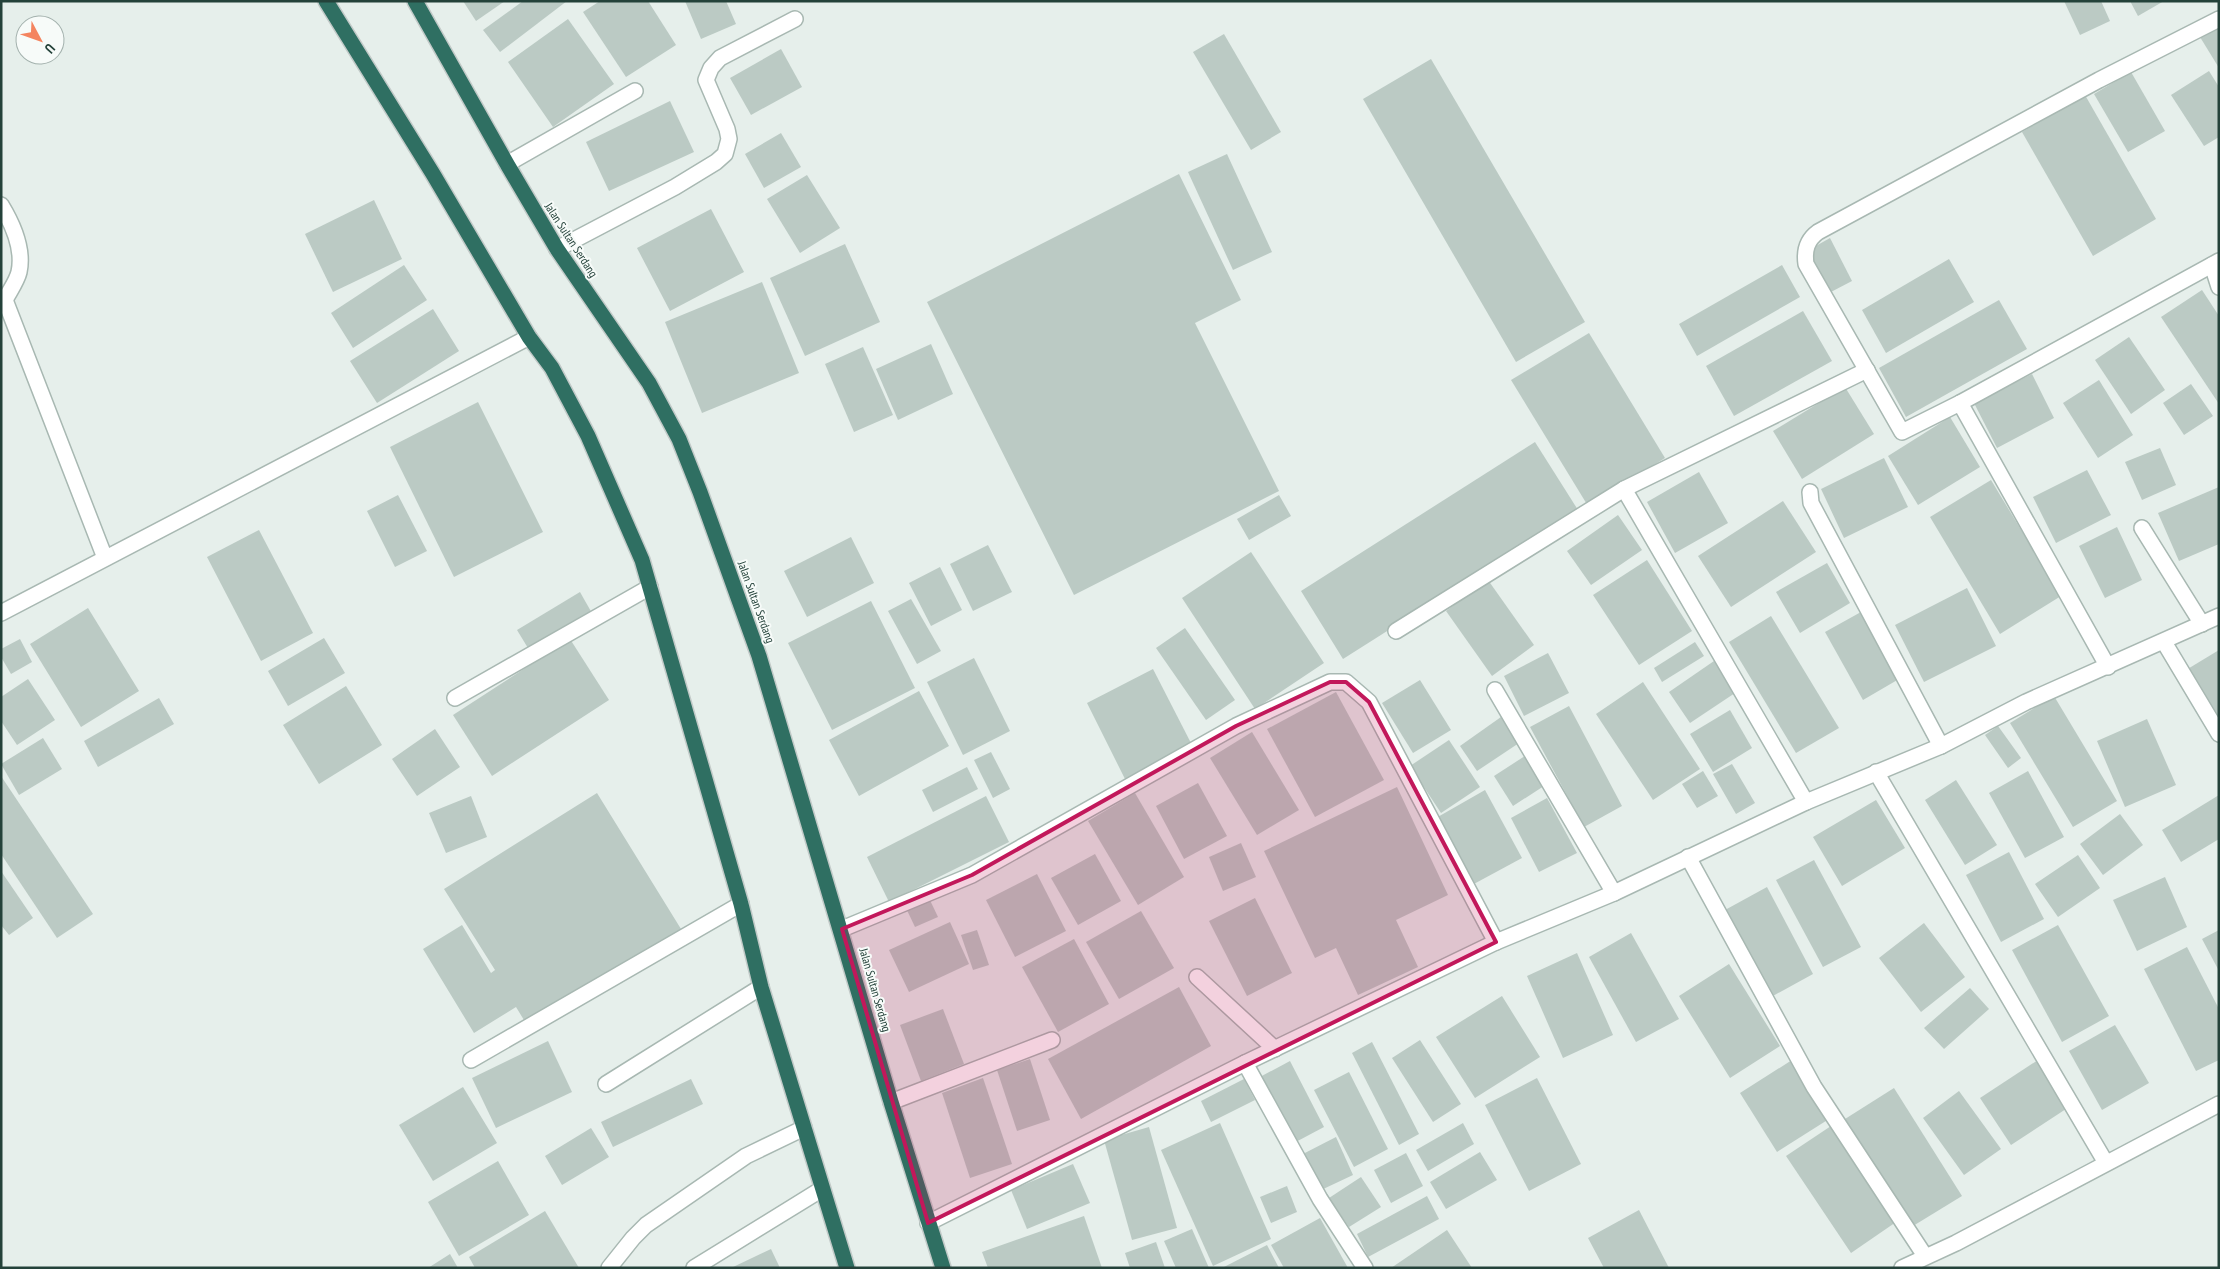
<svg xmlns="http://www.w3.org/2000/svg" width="2220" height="1269" font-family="'PT Sans Narrow',sans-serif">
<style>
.building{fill:#bbcac4}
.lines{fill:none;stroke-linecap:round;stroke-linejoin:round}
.minor-casing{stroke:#a8b8b2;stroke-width:18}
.highway-casing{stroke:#c2cac8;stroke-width:18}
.minor{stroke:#fff;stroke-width:15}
.highway{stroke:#2f6f62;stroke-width:15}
.marked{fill:#c2185b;fill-opacity:0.2;stroke:#c2185b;stroke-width:4;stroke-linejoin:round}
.labels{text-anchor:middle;stroke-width:4;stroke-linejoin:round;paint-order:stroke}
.street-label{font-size:12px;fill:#24423a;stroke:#f7fbf9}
</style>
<rect width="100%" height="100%" fill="#e6efeb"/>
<g class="building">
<path d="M463,1H505L476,21Z"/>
<path d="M523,1H567L500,52L483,30Z"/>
<path d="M600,1H648L676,45L626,77L583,12Z"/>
<path d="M685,1H726L736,24L701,39Z"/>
<path d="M2064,1H2101L2110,21L2080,35Z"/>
<path d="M2130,1H2164L2138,16Z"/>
<path d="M568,19L614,84L553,127L508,62Z"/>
<path d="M2219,26V68L2200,37Z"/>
<path d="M1224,34L1281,132L1251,150L1193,52Z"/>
<path d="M781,49L802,87L751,115L730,78Z"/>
<path d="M1431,59L1585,322L1516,362L1363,99Z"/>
<path d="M2209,71L2219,87V137L2204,146L2171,95Z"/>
<path d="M2131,72L2165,131L2128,152L2094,94Z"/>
<path d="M2085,95L2156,219L2093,256L2022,132Z"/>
<path d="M670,101L694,152L609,191L586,142Z"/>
<path d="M781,133L801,167L764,188L745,154Z"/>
<path d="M1227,154L1272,252L1233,270L1188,172Z"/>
<path d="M1179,174L1241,300L1195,323L1279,491L1074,595L927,302Z"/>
<path d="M807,175L840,228L800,253L767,199Z"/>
<path d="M374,200L402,259L333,292L305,234Z"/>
<path d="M711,209L744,272L670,311L637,248Z"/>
<path d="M1830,238L1852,281L1829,293L1807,251Z"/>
<path d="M845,244L880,322L805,356L770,278Z"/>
<path d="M1949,259L1974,302L1886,353L1862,310Z"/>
<path d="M404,265L427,300L353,348L331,313Z"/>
<path d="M1782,265L1800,297L1697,356L1679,324Z"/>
<path d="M762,282L799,373L702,413L665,322Z"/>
<path d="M2202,290L2219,316V404L2161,317Z"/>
<path d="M1999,300L2027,349L1906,417L1879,368Z"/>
<path d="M433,309L459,351L377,403L350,361Z"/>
<path d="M1803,311L1832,361L1734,416L1706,366Z"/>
<path d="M1589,333L1665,458L1588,506L1511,380Z"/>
<path d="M2129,337L2165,390L2131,414L2095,360Z"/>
<path d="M931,344L953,394L898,420L876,369Z"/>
<path d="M863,347L893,415L854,432L825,364Z"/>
<path d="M2032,374L2054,418L1997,448L1974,403Z"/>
<path d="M2099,380L2133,435L2098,458L2063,403Z"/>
<path d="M2191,384L2213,416L2184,435L2163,403Z"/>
<path d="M1845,387L1874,434L1802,479L1773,431Z"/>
<path d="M478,402L543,532L454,577L390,447Z"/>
<path d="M1950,417L1980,467L1918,505L1888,456Z"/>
<path d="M1535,442L1578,510L1343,659L1301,591Z"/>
<path d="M2160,448L2176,485L2142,500L2125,462Z"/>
<path d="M1884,458L1908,507L1844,538L1821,489Z"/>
<path d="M2087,470L2111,515L2056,543L2033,497Z"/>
<path d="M1699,472L1728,523L1675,553L1647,502Z"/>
<path d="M1991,480L2061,596L2000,634L1930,517Z"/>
<path d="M2219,487V544L2179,561L2158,513Z"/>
<path d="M398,495L427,551L395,567L367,511Z"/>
<path d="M1279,495L1291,516L1249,540L1237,519Z"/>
<path d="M1783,501L1816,552L1731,607L1698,556Z"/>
<path d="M1618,515L1642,550L1591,585L1567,551Z"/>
<path d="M2117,527L2142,580L2105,598L2079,546Z"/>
<path d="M259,530L313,633L261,661L207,557Z"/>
<path d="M851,537L874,583L807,617L784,571Z"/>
<path d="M988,545L1012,592L973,611L950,564Z"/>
<path d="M1251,552L1324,663L1255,709L1182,598Z"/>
<path d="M1647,560L1692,631L1639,665L1593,595Z"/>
<path d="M1827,563L1850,603L1800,633L1776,592Z"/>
<path d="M940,567L962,610L931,626L909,583Z"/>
<path d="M1488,580L1534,645L1492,676L1446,611Z"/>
<path d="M1967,588L1996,646L1924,682L1895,625Z"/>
<path d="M580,592L593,615L531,653L517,630Z"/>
<path d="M911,599L941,651L917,664L888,611Z"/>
<path d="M871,601L915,688L832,730L788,643Z"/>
<path d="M88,608L139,691L81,727L30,644Z"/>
<path d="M1861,612L1899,679L1863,700L1825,632Z"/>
<path d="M1771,616L1839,728L1796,753L1729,642Z"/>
<path d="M1185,628L1235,700L1206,720L1156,648Z"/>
<path d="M324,638L345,673L288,706L268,671Z"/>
<path d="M20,639L32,662L11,674L1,657V649Z"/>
<path d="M570,639L609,700L492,776L453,715Z"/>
<path d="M1695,642L1704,656L1662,682L1654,668Z"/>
<path d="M2219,650V728L2186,670Z"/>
<path d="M1548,653L1569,693L1524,716L1504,676Z"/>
<path d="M974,658L1010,731L963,755L927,682Z"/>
<path d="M1714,661L1735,693L1690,723L1669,692Z"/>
<path d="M1153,669L1193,747L1126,781L1087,703Z"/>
<path d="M28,679L55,720L17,745L1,721V697Z"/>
<path d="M1420,680L1451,730L1413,753L1382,703Z"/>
<path d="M1643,682L1700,769L1653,800L1596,714Z"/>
<path d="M346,686L382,745L319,784L283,725Z"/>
<path d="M919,691L949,746L859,796L829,740Z"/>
<path d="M1336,692L1384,780L1315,817L1267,729Z"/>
<path d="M2054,696L2117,801L2073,827L2010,723Z"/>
<path d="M159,698L174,724L98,767L84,741Z"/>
<path d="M1569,706L1622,806L1584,827L1530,727Z"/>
<path d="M1730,710L1752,748L1713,772L1690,734Z"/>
<path d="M1501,717L1519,743L1477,771L1460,746Z"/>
<path d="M2147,719L2176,785L2125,807L2097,741Z"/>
<path d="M1998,726L2021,758L2008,768L1985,735Z"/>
<path d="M435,729L460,767L417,796L392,759Z"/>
<path d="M1252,732L1299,810L1257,835L1210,758Z"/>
<path d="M43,738L62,769L19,795L1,764Z"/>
<path d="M1449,740L1480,787L1441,813L1410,766Z"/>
<path d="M991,752L1010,789L993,798L974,760Z"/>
<path d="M1528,754L1547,784L1513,806L1494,776Z"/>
<path d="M1732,764L1755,803L1736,814L1713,774Z"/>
<path d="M967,767L978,789L933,812L922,790Z"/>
<path d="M1703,771L1718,796L1697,808L1682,784Z"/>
<path d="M2028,771L2064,837L2025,858L1989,793Z"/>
<path d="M1,776L93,914L57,938L1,854Z"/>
<path d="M1956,780L1997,845L1965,865L1925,800Z"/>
<path d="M1198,783L1227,836L1184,859L1156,806Z"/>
<path d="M1397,787L1448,895L1396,920L1418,967L1358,995L1336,948L1315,958L1264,851Z"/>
<path d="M1485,790L1522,858L1472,885L1436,818Z"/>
<path d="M597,793L681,929L527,1025L516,1007L474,1033L423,949L462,925L491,973L495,970L444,889Z"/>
<path d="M1135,793L1184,877L1138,905L1088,821Z"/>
<path d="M2219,795V839L2181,862L2162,830Z"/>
<path d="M471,796L487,837L446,853L429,813Z"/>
<path d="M986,796L1009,842L889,902L867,857Z"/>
<path d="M1547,798L1577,853L1539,872L1511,818Z"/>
<path d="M1876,800L1905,848L1842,886L1813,837Z"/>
<path d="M2120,814L2143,845L2103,875L2080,844Z"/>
<path d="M1241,843L1256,877L1223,891L1209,857Z"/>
<path d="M2009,852L2044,919L2001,942L1966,875Z"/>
<path d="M1095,854L1121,901L1078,925L1051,878Z"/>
<path d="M2078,855L2100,888L2058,917L2035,884Z"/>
<path d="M1814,860L1861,947L1823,967L1776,880Z"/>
<path d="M1,871L33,918L9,935L1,925Z"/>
<path d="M1037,874L1066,931L1015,957L986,900Z"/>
<path d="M2165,877L2187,927L2137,951L2113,900Z"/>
<path d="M1767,887L1813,974L1771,997L1725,910Z"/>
<path d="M928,896L938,917L915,927L905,906Z"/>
<path d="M1255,898L1292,973L1247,996L1209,921Z"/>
<path d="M1141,911L1174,968L1119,999L1086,942Z"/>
<path d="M950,922L969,964L909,992L889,950Z"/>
<path d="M1924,923L1965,977L1921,1012L1879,958Z"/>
<path d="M2058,925L2109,1016L2062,1042L2012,950Z"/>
<path d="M977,930L989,965L973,970L961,935Z"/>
<path d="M2219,930V971L2202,939Z"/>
<path d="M1631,933L1679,1019L1636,1042L1589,957Z"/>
<path d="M1074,939L1109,1004L1058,1032L1022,967Z"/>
<path d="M2187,947L2219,1009V1060L2196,1071L2144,969Z"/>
<path d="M1577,953L1613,1035L1563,1058L1527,976Z"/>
<path d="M1729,964L1780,1046L1730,1078L1679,996Z"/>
<path d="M1179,987L1211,1046L1081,1119L1048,1059Z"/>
<path d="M1970,988L1989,1009L1944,1049L1924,1028Z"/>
<path d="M1502,996L1540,1057L1475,1098L1436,1037Z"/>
<path d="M943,1009L964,1064L921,1081L900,1025Z"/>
<path d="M2115,1025L2149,1083L2102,1110L2069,1051Z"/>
<path d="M1420,1040L1461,1104L1433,1122L1392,1058Z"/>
<path d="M548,1041L572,1092L496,1128L472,1078Z"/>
<path d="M1372,1042L1419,1134L1399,1145L1352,1053Z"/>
<path d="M1030,1059L1050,1120L1017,1131L997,1070Z"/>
<path d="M1792,1060L1829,1119L1777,1152L1740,1093Z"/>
<path d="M2038,1060L2069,1107L2011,1145L1980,1098Z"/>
<path d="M1290,1061L1324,1127L1292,1144L1258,1078Z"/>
<path d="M1349,1072L1388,1149L1354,1167L1314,1090Z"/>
<path d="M983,1078L1012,1164L970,1178L942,1093Z"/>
<path d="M1537,1078L1581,1164L1529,1191L1485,1105Z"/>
<path d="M691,1079L703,1104L613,1147L601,1122Z"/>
<path d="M1244,1079L1255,1100L1211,1122L1201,1101Z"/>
<path d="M463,1087L497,1143L433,1181L399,1125Z"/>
<path d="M1894,1088L1962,1196L1913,1226L1845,1119Z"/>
<path d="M1959,1091L2001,1149L1964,1175L1923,1118Z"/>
<path d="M1220,1123L1271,1239L1213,1266L1161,1150Z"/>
<path d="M1463,1123L1474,1144L1428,1171L1416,1150Z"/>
<path d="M1834,1124L1899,1220L1851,1253L1786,1156Z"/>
<path d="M1149,1127L1177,1228L1132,1240L1104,1140Z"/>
<path d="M591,1128L609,1157L562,1185L545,1156Z"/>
<path d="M1336,1137L1353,1175L1319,1191L1301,1155Z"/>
<path d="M1480,1152L1497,1180L1446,1209L1430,1182Z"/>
<path d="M1406,1153L1423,1186L1391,1203L1374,1170Z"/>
<path d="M498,1161L529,1215L459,1256L428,1202Z"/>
<path d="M1073,1164L1090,1203L1027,1229L1011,1190Z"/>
<path d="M1361,1177L1381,1207L1349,1227L1329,1198Z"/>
<path d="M1287,1186L1297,1212L1271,1223L1260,1197Z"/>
<path d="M1427,1196L1439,1219L1368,1257L1357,1234Z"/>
<path d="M1639,1210L1669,1268H1604L1588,1238Z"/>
<path d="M545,1211L579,1268H475L469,1257Z"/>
<path d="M1084,1216L1102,1268H988L982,1252Z"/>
<path d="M1320,1218L1348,1268H1284L1271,1245Z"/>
<path d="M1192,1229L1209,1268H1176L1164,1241Z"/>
<path d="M1447,1230L1472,1268H1391Z"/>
<path d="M1156,1242L1165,1268H1130L1125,1253Z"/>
<path d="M1267,1245L1279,1268H1222Z"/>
<path d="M771,1249L780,1268H731Z"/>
<path d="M450,1254L458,1268H428Z"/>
</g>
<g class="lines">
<g class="minor-casing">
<g id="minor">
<path d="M2219,19L2099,80L1818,232C1807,240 1804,250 1806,264L1902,432L1960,403L2219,261"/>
<path d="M507,164L635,91"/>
<path d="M1,205C12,223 24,249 19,272C17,281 9,292 5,300L1,303"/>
<path d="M557,249L675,187L716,162L725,154L729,139L727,129L706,80L711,68L720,58L795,19"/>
<path d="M2212,265L2219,287"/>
<path d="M5,300L105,558"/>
<path d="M1960,403L2108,667"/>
<path d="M1624,489L1806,802"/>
<path d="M1810,492L1811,503L1941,746"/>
<path d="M2142,528L2202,624"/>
<path d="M1,613L529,337"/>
<path d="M1396,631L1624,489L1867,370"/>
<path d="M2164,642L2219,734"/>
<path d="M1495,690L1614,893"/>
<path d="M455,698L650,587"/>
<path d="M1876,772L2106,1163"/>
<path d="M1688,857L1814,1087L1925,1256"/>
<path d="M842,929L972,875L1236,726L1330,682H1346L1369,702L1496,942"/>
<path d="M1197,977L1275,1049"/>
<path d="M471,1060L741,904"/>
<path d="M1245,1063L1320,1199L1365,1268"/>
<path d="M606,1084L761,987"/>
<path d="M891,1102L1052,1040"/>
<path d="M928,1223L1245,1063L1496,942L1614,893L1806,802L1941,746L2026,702L2219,616"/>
<path d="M609,1268L633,1238L646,1225L746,1156L804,1128"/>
<path d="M694,1268L822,1189"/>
<path d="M1902,1268L1956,1243L2219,1104"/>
</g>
</g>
<g class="highway-casing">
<g id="highway">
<path d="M326,1L433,174L529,337L552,368L588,436L642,560L741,904L761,987L847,1268"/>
<path d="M415,1L507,164L557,249L649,383L679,439L700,492L759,656L891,1102L943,1268"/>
</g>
</g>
<use href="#minor" class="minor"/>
<use href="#highway" class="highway"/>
</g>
<path class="marked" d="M1330,682H1346L1369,702L1496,942L928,1223L842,929L972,875L1236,726Z"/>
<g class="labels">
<g class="street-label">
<text transform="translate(571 240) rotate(57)" y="4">Jalan Sultan Serdang</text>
<text transform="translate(756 602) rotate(70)" y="4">Jalan Sultan Serdang</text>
<text transform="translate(875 990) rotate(74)" y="4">Jalan Sultan Serdang</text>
</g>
</g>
<rect width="2220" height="1269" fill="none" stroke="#24423a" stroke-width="5"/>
<g transform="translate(40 40) rotate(131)"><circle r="24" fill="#f7fbf9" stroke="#a3b1ad"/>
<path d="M0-4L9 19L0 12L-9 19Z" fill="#f4845f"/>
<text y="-8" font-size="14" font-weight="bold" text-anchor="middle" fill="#24423a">U</text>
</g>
</svg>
